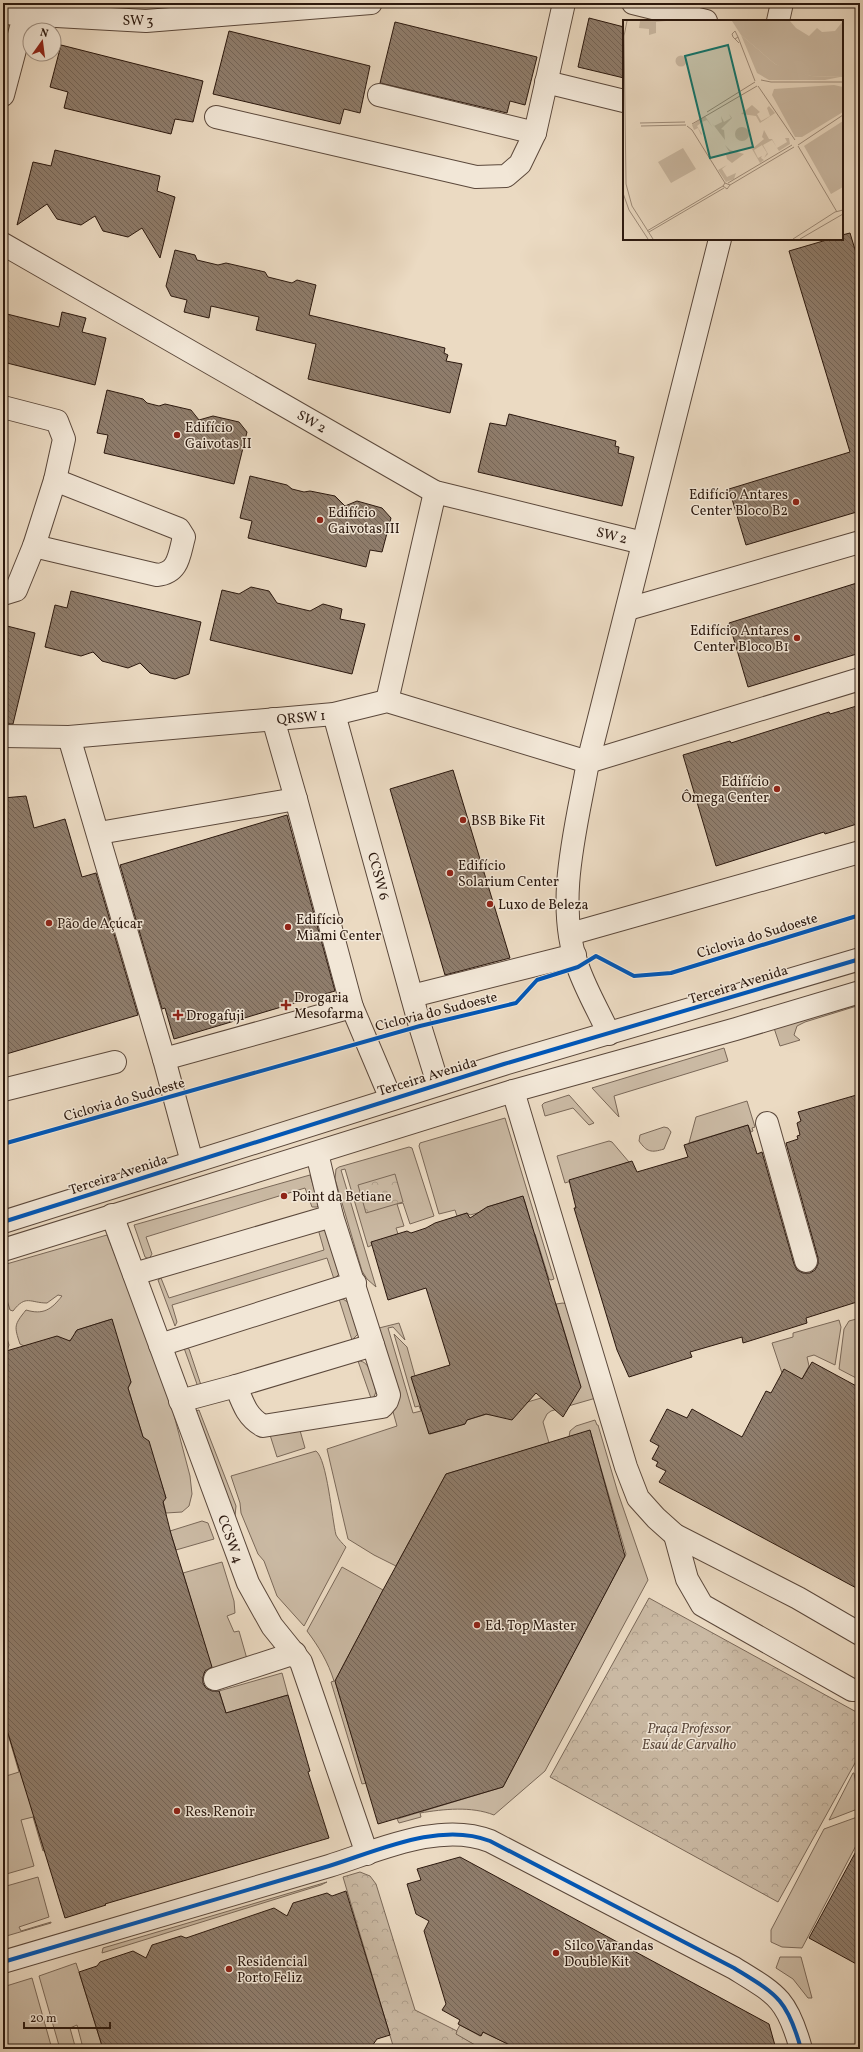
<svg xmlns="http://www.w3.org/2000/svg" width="863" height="2052" font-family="Vollkorn,serif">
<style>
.grass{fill:#cab9a3;stroke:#7a6858;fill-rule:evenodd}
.park{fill:url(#park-crowns);stroke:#7a6858}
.building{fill:url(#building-back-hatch);stroke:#2b180e}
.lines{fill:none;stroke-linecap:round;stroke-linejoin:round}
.minor-casing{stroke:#5b483b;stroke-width:24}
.minor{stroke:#f2e7d7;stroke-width:22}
.cycleway-casing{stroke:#f2e7d7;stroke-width:6}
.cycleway{stroke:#0057b8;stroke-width:4}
.poi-dot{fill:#8f2418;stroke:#f2e7d7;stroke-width:1.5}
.labels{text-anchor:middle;stroke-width:3;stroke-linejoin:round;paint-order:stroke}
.street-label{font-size:14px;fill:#2b180e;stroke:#f2e7d7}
.poi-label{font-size:14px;fill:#2b180e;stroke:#f2e7d7;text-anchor:start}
.park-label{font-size:14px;font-style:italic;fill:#5b483b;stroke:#f2e7d7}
.inset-road{fill:none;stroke:#9e8c7a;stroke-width:1}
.view{fill:#0f766e;fill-opacity:0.15;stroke:#0f766e;stroke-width:2}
.inset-edge{fill:none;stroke:#2b180e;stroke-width:2}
</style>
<defs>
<pattern id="park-crowns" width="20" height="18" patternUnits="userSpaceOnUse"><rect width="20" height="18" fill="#cab9a3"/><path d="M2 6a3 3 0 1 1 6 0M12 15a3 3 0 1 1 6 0" fill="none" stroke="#ae9e8b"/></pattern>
<pattern id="building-back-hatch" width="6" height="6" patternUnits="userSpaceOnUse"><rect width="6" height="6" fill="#8f7d6c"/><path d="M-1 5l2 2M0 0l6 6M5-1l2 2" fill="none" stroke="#756557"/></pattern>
</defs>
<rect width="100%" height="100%" fill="#ebdac2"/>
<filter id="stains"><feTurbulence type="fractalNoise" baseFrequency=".005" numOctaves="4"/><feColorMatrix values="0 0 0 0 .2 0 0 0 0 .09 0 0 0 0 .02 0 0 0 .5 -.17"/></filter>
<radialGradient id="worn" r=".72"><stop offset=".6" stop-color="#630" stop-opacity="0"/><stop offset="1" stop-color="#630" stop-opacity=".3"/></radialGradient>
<g class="grass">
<path d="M860,1002V1005L805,1022L797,1026L794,1035L800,1040L780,1046L774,1028Z"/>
<path d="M724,1048L728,1061L614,1096L619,1117L592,1088Z"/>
<path d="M569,1095L594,1123L589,1125L573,1108L545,1116L542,1105L544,1103Z"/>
<path d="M747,1101L755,1127L752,1128L753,1131L751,1132L748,1125L689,1143L696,1117Z"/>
<path d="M505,1118L554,1279L551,1280L549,1279L535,1234L530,1233L527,1224L530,1219L524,1199L521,1197L487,1207L485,1211L470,1215L467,1213L457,1216L455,1210L439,1214L419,1146L420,1143Z"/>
<path d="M664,1127L668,1128L671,1132L664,1149C651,1153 647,1152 639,1141L640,1135Z"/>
<path d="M609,1141L612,1142L629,1162L565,1183L557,1156Z"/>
<path d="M409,1147L412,1148L434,1216L410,1224L403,1203L397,1204L404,1226L396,1228L398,1234L372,1245L368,1247L345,1169L341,1170L376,1287L367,1279L362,1271L335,1179L336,1169L339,1167Z"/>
<path d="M310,1175L319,1205L317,1207H312L305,1188L146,1237L152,1254L149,1259L145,1257L134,1225Z"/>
<path d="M318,1229L325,1230L339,1274L334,1279L327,1258L172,1305L177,1322L175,1326L158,1280L161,1278L169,1298L324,1250Z"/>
<path d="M107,1235L165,1381L190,1476L192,1494L189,1506L182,1512L166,1513L163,1501L166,1498L159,1476L144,1440L128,1388L131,1382L109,1320L77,1330L75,1332L77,1338L61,1343L24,1346L20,1344C14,1326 14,1325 26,1310C43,1315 51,1310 62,1296L58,1295L47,1303C30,1303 26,1294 13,1311L10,1310L3,1287V1265Z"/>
<path d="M339,1299H343L349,1303L358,1334L352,1340Z"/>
<path d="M563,1303L566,1304L596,1398L551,1411L547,1414L543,1422L549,1443L446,1474L396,1566L374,1555L348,1539L327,1449L397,1426L388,1394L379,1328L399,1323L405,1340L393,1327L388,1328L413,1413L421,1411L419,1406L415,1407L394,1334L407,1347L415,1376L412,1379L430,1434L465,1424L467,1420L541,1398L544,1400L570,1350L556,1304Z"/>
<path d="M860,1318V1380L839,1369L844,1329L849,1321Z"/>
<path d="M839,1320L841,1327L835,1365L814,1355L807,1357L809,1366L802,1379L782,1373L772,1343L793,1337V1333Z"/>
<path d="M3,1325L9,1345L7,1351L3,1352Z"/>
<path d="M185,1347L189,1349L201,1385L198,1387L184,1348Z"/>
<path d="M358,1361C371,1360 373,1382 376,1392L372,1401Z"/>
<path d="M199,1410L230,1490L236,1506L235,1516L196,1411Z"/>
<path d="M595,1420L597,1425H598L618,1493L648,1580L545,1771L494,1815C471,1806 444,1809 420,1813L421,1817L399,1823L397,1819L503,1787L626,1554L590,1431L569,1437L570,1431L576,1426Z"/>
<path d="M299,1427L305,1448L277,1457L270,1435Z"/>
<path d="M316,1451C327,1459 332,1519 336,1535C338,1539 343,1544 346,1547L304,1626L277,1596L264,1561L258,1554L241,1513L240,1503L231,1476Z"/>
<path d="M202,1521L208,1523L214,1539L176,1550L170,1531Z"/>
<path d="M222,1562L234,1601L235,1613L227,1616L234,1632L239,1631L247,1659L212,1669L183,1573Z"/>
<path d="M342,1567L383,1590L335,1681L366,1783L362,1784L331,1682L334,1681C328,1662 319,1647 307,1631Z"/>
<path d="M282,1673L288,1695L226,1713L219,1691Z"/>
<path d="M3,1717L45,1850L43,1851L33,1817L21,1820L34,1866L3,1875V1777L19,1772Z"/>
<path d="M854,1773L860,1808L829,1820L853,1773Z"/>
<path d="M860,1816V1838L802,1948L782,1947L771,1942V1930L824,1829Z"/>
<path d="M38,1877L49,1917L19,1927L21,1931L51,1922V1923L3,1937V1887Z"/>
<path d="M327,1882L321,1885L102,1953L103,1948Z"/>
<path d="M780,1957H801L812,1998H808L793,1979L776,1968Z"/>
<path d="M76,1963L79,1972L103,2049H60L39,1976ZM77,2025L82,2044L75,2046L70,2028Z"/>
<path d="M32,1978L52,2049H3V1987Z"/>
<path d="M460,2025L480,2036L483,2032L510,2045L507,2049H482L455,2034Z"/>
</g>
<g class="park">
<path d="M3,21L14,24L3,69Z"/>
<path d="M395,1174L403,1202L366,1213L358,1185Z"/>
<path d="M649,1598L860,1714V1754L778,1902L550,1777Z"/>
<path d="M360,1872L370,1876L376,1884L415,2010L457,2031L456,2034L482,2049H394L343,1877Z"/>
</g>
<g class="building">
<path d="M589,18L624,27V78L578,67Z"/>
<path d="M395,22L537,57L525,105L510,101L507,113L380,83Z"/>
<path d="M229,31L370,66L360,113L344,109L340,124L213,94Z"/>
<path d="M61,45L203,81L193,122L175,119L171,134L64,108L68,92L50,87Z"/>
<path d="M55,150L160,176L157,191L175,197L160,258L142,228L128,237L103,231L95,216L81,225L57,219L47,204L17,225L33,162L51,166Z"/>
<path d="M850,233L860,266V511L746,545L729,489L850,452L789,251L830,239H842V235Z"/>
<path d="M175,250L195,255L197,260L218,265L226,263L265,272L268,277L292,283L297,280L316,285L309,315L445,348L444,353L448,355L446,361L462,364L450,413L308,379L316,344L256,330L259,317L211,306L209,318L184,312L187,300L171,296L166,286Z"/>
<path d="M62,312L86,318L82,332L106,338L95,385L3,362V313L59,327Z"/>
<path d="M107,390L143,399L147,403L159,406L165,404L191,410L199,420L213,416L239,422L247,432L234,484L104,453L108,435L97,433Z"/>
<path d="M509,414L616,441L615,446L619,447L618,453L634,457L622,506L478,472L490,423L506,426Z"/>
<path d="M250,476L287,485L292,489L304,492L310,491L335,496L345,506L357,501L382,508L391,518L382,552L370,550L366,567L248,538L252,521L240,518Z"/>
<path d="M860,582V653L748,687L729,623Z"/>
<path d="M251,587L269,591L277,603L310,611L323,604L342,609L340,619L365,624L352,674L210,640L222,590L239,594Z"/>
<path d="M71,591L201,622L189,674L175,679L150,673L140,663L128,668L102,661L93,652L81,656L45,647L55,605L67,608Z"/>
<path d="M3,625L35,633L13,724H3Z"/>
<path d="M860,705V823L825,834L824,832L716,866L683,755L730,741L731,743L829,712L830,714Z"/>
<path d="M453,770L510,958L445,975L390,789Z"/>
<path d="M26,796L34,828L65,819L82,877L96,873L138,1015L3,1055V798Z"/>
<path d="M287,815L335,991L174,1039L165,1008L162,1009L120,865Z"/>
<path d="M860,1094V1301L806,1318L807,1323L743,1343L742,1337L690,1352L692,1357L629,1377L617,1350L574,1208H576L569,1180L632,1161L637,1172L688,1157L684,1145L748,1125L757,1154L762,1152L794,1264L797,1270L803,1273H810L815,1270L818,1264V1258L786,1143L798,1139L797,1136L800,1135L797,1123L801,1121L798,1112Z"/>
<path d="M523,1196L581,1387L563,1417L536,1393L512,1420L486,1414L467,1420L465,1424L429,1434L411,1377L450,1365L426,1288L388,1300L371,1242L407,1231L411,1233L426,1228L435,1223L467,1213L470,1218L487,1207Z"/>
<path d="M112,1319L131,1382L128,1388L143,1437L149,1441L166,1498L163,1502L171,1534L212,1667L205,1671L203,1677V1683L206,1688L212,1691H219L226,1713L288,1695L310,1771L308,1772L329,1838L105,1904L106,1905L65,1918L3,1717V1352L57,1336L70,1341L77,1330Z"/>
<path d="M812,1362L860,1388V1590L659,1482L666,1471L656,1466L658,1462L652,1459L659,1446L650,1441L667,1409L687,1418L692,1409L742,1437L766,1391L771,1393L784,1369L802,1379Z"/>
<path d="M590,1430L625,1556L503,1787L378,1824L335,1681L383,1590L446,1474Z"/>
<path d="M860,1844V1966L809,1938Z"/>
<path d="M460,1857L769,2024L776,2049H518L483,2032L481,2036L458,2024L460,2020L442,2010L446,2004L424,1931L429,1921L416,1914L407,1884L421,1880L417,1869Z"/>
<path d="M346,1891L390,2035L377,2039L372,2046L362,2049H103L79,1972L97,1966L100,1962L133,1951L146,1958L152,1945L181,1936L186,1938L274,1908L287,1916L293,1903L327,1893L332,1896Z"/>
</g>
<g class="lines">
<g class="minor-casing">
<g id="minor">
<path d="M633,3L706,21"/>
<path d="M3,13L146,21L371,3"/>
<path d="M778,21L782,3"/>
<path d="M546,82L624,101"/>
<path d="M3,95L24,16"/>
<path d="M379,95L535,133"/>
<path d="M216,117L476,177L506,176L520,164L535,133L564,3"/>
<path d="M3,244L435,492L643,543"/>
<path d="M3,407L57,421L64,439L55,480L34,546L16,590L3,594"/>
<path d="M34,546L157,575C179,573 179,555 184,537L179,529L55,480"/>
<path d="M628,609L860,542"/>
<path d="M387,701L435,492"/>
<path d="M334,714L420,1026L438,1084"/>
<path d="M273,719L296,799L352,1007L391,1099"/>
<path d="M3,736L69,737L334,714L387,701L588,762L860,679"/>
<path d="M69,737L164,1059L192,1162"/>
<path d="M99,833L296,799"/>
<path d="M570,934L860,852"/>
<path d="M412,996L575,955"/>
<path d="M609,1034C599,1012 586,990 578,967C554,904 577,825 588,762L720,239"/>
<path d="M164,1059L352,1007"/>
<path d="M3,1090L115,1062"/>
<path d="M513,1091L626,1467L638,1498L656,1518L675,1535L798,1598L860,1634"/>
<path d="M767,1123L806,1261"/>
<path d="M112,1215L248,1583L272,1626L301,1662L367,1854"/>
<path d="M3,1222L504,1064L860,959"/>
<path d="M3,1250L513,1091L736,1029L860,992"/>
<path d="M134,1274L332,1216"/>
<path d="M160,1345L355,1283"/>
<path d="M236,1386C243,1404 247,1417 263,1426L382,1407L387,1401L389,1395L332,1216L317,1153"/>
<path d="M180,1401L236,1386L373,1345"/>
<path d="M675,1535L687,1579L702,1605L852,1690H860"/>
<path d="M215,1679L295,1653"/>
<path d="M3,1962L329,1866C377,1851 440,1821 490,1841L734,1968C776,1994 787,1998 801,2049"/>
</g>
</g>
<use href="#minor" class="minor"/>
<g class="cycleway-casing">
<g id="cycleway">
<path d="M3,1144L420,1026L516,1003L537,980L578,967L596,956L634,976L671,973L860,915"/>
<path d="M3,1222L504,1064L860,959"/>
<path d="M3,1962L329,1866C377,1851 440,1821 490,1841L734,1968C776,1994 787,1998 801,2049"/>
</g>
</g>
<use href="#cycleway" class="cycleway"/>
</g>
<g class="poi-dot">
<circle cx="177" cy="435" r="4"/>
<circle cx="796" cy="502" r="4"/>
<circle cx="320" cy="520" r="4"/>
<circle cx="797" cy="638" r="4"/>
<circle cx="777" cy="789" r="4"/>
<circle cx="463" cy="820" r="4"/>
<circle cx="450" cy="873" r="4"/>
<circle cx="490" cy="904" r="4"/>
<circle cx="49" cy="923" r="4"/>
<circle cx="288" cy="927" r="4"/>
<path d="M284 999h4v4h4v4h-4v4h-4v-4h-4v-4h4z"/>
<path d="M176 1009h4v4h4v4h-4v4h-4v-4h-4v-4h4z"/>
<circle cx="284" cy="1196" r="4"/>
<circle cx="477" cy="1625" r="4"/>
<circle cx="177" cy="1811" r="4"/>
<circle cx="556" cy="1953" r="4"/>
<circle cx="229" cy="1969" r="4"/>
</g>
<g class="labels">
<g class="street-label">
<text x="138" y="25">SW 3</text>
<text transform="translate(312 421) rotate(30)" y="5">SW 2</text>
<text transform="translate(612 535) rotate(14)" y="5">SW 2</text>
<text transform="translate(301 717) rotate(-5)" y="5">QRSW 1</text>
<text transform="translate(379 876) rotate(75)" y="5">CCSW 6</text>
<text transform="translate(757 935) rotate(-17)" y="5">Ciclovia do Sudoeste</text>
<text transform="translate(738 984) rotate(-17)" y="5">Terceira Avenida</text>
<text transform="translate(436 1011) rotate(-14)" y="5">Ciclovia do Sudoeste</text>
<text transform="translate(427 1076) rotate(-17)" y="5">Terceira Avenida</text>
<text transform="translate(124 1099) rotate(-16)" y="5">Ciclovia do Sudoeste</text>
<text transform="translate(118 1174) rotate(-18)" y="5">Terceira Avenida</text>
<text transform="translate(231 1539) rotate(70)" y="5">CCSW 4</text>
</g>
<g class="poi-label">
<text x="185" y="432">Edifício<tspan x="185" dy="16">Gaivotas II</tspan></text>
<text x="788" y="499" text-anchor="end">Edifício Antares<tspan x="788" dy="16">Center Bloco B2</tspan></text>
<text x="328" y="517">Edifício<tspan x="328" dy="16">Gaivotas III</tspan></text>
<text x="789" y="635" text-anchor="end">Edifício Antares<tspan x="789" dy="16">Center Bloco B1</tspan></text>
<text x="769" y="786" text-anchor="end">Edifício<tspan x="769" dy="16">Ômega Center</tspan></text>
<text x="471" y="825">BSB Bike Fit</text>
<text x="458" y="870">Edifício<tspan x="458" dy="16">Solarium Center</tspan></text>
<text x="498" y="909">Luxo de Beleza</text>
<text x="296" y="924">Edifício<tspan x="296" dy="16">Miami Center</tspan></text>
<text x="57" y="928">Pão de Açúcar</text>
<text x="294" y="1002">Drogaria<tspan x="294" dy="16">Mesofarma</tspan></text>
<text x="186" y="1020">Drogafuji</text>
<text x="292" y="1201">Point da Betiane</text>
<text x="485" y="1630">Ed. Top Master</text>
<text x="185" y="1816">Res. Renoir</text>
<text x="564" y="1950">Silco Varandas<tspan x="564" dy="16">Double Kit</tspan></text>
<text x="237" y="1966">Residencial<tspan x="237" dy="16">Porto Feliz</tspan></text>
</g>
<g class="park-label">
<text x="689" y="1733">Praça Professor<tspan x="689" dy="16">Esaú de Carvalho</tspan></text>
</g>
</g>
<g transform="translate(623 20)">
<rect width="220" height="220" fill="#ebdac2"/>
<path d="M17,1H43L33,2V13L26,15V9L16,8ZM118,15L152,44L188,56L217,57L202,60H146L134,53ZM129,85L137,92L134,94L138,101L147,96L144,88L146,86L152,93L137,103L133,96L118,94ZM106,94L109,98L98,109L101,110L102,120L89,103L91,106L99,102L98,96L101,102L108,98ZM82,96L90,108L84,100L79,102L74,106L79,114L78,115L75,108L71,110L69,105ZM141,110L146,119H149L154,128L164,122L162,118H166L167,124L156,131L149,120L140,125L145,134L141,138L144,133L139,125L131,130L135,138L139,136L138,138L141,140L137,143L129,129L141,119L139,117ZM104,145L99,149L104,157L113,153L111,159L103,162L95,150Z" fill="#cab9a3"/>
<path d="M109,1H167L173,8L186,16L194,8L199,12L212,11L220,1V57L188,56L170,52L152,44L118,15Z" fill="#cab9a3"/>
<path d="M52.5 41a5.5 5.5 0 1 1 11 0a5.5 5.5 0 1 1-11 0ZM211,65L220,67V92L179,117H172L149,75L151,69ZM220,101V167L208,174L181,126ZM112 114a7 7 0 1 1 14 0a7 7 0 1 1-14 0ZM102,125L107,130L121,134L109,143L104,139L103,135L107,133ZM60,128L73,149L48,163L35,142Z" fill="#cab9a3"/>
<path class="inset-road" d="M4,1L1,16L3,164L9,186L30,219M115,17L132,61M112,19L115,17L112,11L109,14L110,17L116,23M138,60L148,62H219M135,66L172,120M84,92L132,62M17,103L62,102M69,104L134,66M18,106L63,105M64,106L69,110L102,163M175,125L220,95M175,126L214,192M105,163L169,125M107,165L171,127M0,173L6,190L25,219M24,211L100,166L102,163L107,165L104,169L100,166M26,212L101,168M170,219L212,192L220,190M177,219L220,194"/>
<path class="view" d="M105,25L130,127L87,138L62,36Z"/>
<rect width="220" height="220" class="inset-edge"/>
</g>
<rect width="863" height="2052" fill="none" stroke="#ebdac2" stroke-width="16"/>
<rect x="4" y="4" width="855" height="2044" fill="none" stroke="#2b180e" stroke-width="2"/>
<rect x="8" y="8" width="847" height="2036" fill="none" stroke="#2b180e"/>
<g transform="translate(42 42) rotate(14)"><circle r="19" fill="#f2e7d7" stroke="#a29487"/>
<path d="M0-3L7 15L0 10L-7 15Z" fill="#8f2418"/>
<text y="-6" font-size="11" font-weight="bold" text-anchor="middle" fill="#2b180e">N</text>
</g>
<path d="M24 2022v6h86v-6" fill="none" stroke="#2b180e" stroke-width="2"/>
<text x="30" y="2022" font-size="12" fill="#2b180e" stroke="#f2e7d7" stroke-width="3" paint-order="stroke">20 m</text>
<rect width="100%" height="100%" filter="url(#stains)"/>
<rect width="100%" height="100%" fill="url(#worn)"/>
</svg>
